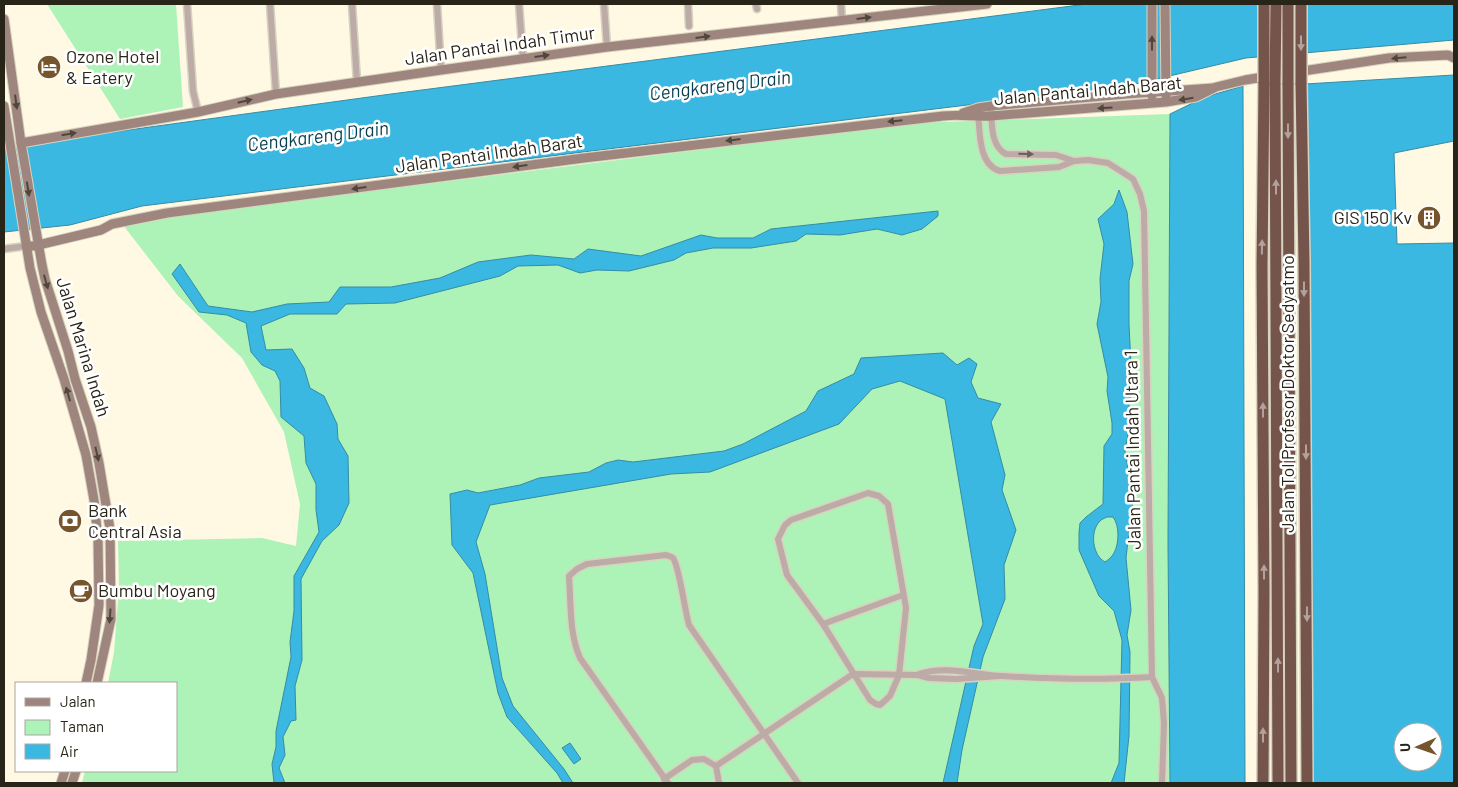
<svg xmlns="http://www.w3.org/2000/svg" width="1458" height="787" font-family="Barlow,sans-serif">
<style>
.green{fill:#adf2b6}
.water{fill:#3ab8e2;stroke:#358ca5;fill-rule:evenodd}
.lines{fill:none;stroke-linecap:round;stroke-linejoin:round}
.street-casing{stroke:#d8d3bf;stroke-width:9}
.secondary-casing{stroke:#d8d3bf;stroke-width:11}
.highway-casing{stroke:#d8d3bf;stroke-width:14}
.street{stroke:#bcaba6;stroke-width:6}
.secondary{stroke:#9e867f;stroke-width:9}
.highway{stroke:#75554b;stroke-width:11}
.highway-bridge-casing{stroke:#d8d3bf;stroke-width:14;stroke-linecap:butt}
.highway-bridge{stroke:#75554b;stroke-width:11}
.oneway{fill:#51463b}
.oneway2{fill:#b3a29c}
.oneway3{fill:#6b6157}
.labels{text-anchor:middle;stroke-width:5;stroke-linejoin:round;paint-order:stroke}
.street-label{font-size:18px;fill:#282417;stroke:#fff}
.poi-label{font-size:18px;fill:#282417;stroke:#fff;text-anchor:start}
.water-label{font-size:19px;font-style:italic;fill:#073f50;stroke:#fff}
</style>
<rect width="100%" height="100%" fill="#fff9e4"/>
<g class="green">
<path d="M47,4H176L183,107L120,119Z"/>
<path d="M1170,114L1168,543L1170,783H82L85,771H176V683H108L114,652L119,587L118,541L262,538L296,546L300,504L284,432L242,358L178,296L123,225L203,212L913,123Z"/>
</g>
<g class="water">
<path d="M1087,4H1454V40L1246,58L1131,85L142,206L70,225L4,232V147L391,94Z"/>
<path d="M1454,75V141L1394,153L1397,244L1454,243V783H1310L1305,84ZM1403,732H1433V762H1403Z"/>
<path d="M1243,86L1245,783H1170L1168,543L1170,114L1205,97Z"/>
<path d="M1119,190L1127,212L1133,264L1129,281V325L1132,384L1129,405L1131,417L1125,451L1133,498L1126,558L1131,610L1127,635L1130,652L1129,736L1124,783H1111L1119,763L1122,640L1114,611L1099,596L1079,550V533L1080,523L1086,517L1103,504L1104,446L1112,434V423L1107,391L1108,377L1097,324L1101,302L1100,279L1104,244L1098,219L1114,204ZM1107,517H1113C1120,526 1119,544 1114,553C1112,557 1108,560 1105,562C1093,556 1089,532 1100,521C1102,519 1105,518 1107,517Z"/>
<path d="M938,211V216L922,229L902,235L877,229L840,235L806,234L796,241L751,248H713L686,253L674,260L629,271L597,270L580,273L558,265L518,266L500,276L395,303L346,304L337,314H290L261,326L266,350L292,349L304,368L310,388L324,396L337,424L338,439L348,456L349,503L339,525L322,541L301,579L302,660L295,686L296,720L291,721L283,737L285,755L279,768L285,783H274L272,764L276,747V731L291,657L290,642L294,611V576L319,532L316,510V484L306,463L304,436L281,417L280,381L275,371L262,365L251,352L246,323L227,315L199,312L172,274L180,264L208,306L252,312L287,304L329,302L340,287H391L440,278L478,262L531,255L574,259L588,249L641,256L701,235L717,238H753L771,229Z"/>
<path d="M943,353L957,365L969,358L977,364L971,382L978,398L1001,404L991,422L1005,475L1002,490L1016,530L1004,565L1005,599L983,657L962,750L957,783H943L974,646L983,624L945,399L900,381L872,389L839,424L710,472L671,474L490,505L476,542L485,574L502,678L513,706L564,769L573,783H563L557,773L507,717L498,693L473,573L452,545L450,494L467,490L478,493L520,485L539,478L589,472L606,463L618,460L633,462L724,451L743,444L806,411L818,391L854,374L861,358Z"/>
<path d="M570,743L581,759L574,764L562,748Z"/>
</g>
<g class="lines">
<g class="street-casing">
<g id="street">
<path d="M187,4L193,91L198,112"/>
<path d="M270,4L276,94"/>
<path d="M352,4L357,82"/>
<path d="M437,4L441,70"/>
<path d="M519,4L523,59"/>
<path d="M604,4L607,47"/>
<path d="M688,4L689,26"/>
<path d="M756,4L757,9"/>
<path d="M841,4L842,21"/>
<path d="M991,106C992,122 990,146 1006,154L1056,155L1074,161"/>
<path d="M978,113C980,131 978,165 1000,171L1059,167L1074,161L1088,160L1108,163L1133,179L1140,194L1144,211L1152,677L1162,698L1164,723L1162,783"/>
<path d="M4,249L26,246"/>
<path d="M868,493L879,496L888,504L906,608L899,675L890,696L880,705L876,704L870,700L823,624L787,575L778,539L785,525L791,520Z"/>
<path d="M823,624L903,595"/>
<path d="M919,674C946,665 975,675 1002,676C1052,679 1103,680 1152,677"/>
<path d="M716,766L853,674L918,675L929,678L956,679L1000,676"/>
<path d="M664,779L692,760L704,759L716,766L719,783"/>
<path d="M668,783L580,658C569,633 571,603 569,576L577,569L587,564L666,555C668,556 671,556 673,558C679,565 685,612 689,625L798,783"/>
</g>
</g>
<g class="secondary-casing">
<g id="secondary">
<path d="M1152,4V96"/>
<path d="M1165,4L1166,96"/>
<path d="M4,19L21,143L42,265L45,279L68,351L75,379L91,427L99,463L110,529L111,619L97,683"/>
<path d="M1283,74L1389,58L1448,55L1454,58"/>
<path d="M4,106L30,268L41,312L64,379L86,455L94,500L98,539L99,605L91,660L86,683"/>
<path d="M963,113L978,108L991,106L1126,94L1213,88"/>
<path d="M21,143L198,112L276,94L441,70L607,47L987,4"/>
<path d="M26,246H34L101,230L112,224L167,213L584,158L943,116C960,114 975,117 991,116L1166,102L1196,97L1216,87L1245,80L1270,76"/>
<path d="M61,783L65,771"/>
<path d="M72,783L76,771"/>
</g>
</g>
<g class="highway-casing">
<g id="highway">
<path d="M1275,83L1278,783"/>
<path d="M1288,83L1291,783"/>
<path d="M1301,83L1304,262L1307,783"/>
<path d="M1263,783L1264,592L1262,266L1264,82"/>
</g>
</g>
<use href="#street" class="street"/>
<use href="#secondary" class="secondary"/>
<use href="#highway" class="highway"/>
<g class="highway-bridge-casing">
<g id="highway-bridge">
<path d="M1264,4V82"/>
<path d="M1275,83L1276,4"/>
<path d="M1288,83V4"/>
<path d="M1301,83V4"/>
</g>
</g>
<use href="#highway-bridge" class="highway-bridge"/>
</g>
<defs><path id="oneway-solid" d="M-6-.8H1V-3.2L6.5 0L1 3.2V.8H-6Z" transform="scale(1.25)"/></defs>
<g class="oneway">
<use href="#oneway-solid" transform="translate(864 18) rotate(-7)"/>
<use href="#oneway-solid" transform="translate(703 37) rotate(-7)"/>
<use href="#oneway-solid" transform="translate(1152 43) rotate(-90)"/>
<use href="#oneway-solid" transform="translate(542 56) rotate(-8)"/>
<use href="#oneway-solid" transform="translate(1399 58) rotate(175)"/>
<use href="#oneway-solid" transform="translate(1186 99) rotate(171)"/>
<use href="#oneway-solid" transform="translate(245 101) rotate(-13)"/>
<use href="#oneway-solid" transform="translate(16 102) rotate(83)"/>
<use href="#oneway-solid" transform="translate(1105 108) rotate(176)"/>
<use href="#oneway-solid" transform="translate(895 121) rotate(174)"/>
<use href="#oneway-solid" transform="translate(69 134) rotate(-10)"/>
<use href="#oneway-solid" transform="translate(733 140) rotate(173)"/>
<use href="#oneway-solid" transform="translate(520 166) rotate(172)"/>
<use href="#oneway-solid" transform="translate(359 188) rotate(172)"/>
<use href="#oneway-solid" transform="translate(28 189) rotate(81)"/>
<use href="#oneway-solid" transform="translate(46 282) rotate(74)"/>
<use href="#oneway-solid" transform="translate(68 394) rotate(-106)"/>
<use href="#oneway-solid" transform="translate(97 454) rotate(77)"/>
<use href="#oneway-solid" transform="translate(110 616) rotate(94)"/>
</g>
<g class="oneway2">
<use href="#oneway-solid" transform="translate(1301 43) rotate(90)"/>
<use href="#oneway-solid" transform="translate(1288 131) rotate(90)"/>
<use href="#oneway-solid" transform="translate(1276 187) rotate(-90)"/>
<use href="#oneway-solid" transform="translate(1262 247) rotate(-89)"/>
<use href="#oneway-solid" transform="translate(1304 289) rotate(90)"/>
<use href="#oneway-solid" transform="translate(1263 410) rotate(-90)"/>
<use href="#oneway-solid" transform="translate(1306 452) rotate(90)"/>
<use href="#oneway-solid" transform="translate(1264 572) rotate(-90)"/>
<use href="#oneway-solid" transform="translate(1307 614) rotate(90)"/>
<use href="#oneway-solid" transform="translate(1278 665) rotate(-90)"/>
<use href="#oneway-solid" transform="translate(1263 735) rotate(-90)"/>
</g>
<use class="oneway3" href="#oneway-solid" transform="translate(1026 154) rotate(1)"/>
<defs>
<g id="hotel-disc" transform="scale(1.25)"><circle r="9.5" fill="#76552c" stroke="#fff"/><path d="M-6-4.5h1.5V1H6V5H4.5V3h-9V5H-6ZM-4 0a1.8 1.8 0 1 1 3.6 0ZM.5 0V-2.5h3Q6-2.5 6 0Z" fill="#fff"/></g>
<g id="building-disc" transform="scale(1.25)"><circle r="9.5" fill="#76552c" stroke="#fff"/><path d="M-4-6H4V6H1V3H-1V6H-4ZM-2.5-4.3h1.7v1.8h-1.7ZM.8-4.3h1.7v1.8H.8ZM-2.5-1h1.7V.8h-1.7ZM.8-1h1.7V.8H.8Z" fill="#fff"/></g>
<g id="bank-disc" transform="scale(1.25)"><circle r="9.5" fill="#76552c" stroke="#fff"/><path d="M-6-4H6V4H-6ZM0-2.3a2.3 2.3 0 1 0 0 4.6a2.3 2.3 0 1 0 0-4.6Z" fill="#fff"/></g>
<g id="cafe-disc" transform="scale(1.25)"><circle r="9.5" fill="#76552c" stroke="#fff"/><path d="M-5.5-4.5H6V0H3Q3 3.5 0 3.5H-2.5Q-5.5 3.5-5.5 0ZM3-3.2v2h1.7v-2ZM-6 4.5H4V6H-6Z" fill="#fff"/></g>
</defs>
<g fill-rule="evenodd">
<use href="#hotel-disc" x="49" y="67"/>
<use href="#building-disc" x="1429" y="218"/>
<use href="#bank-disc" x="70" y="521"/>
<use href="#cafe-disc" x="81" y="591"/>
</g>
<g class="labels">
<g class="street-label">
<text transform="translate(500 46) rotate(-8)" y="6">Jalan Pantai Indah Timur</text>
<text transform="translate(1088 91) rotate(-5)" y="6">Jalan Pantai Indah Barat</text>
<text transform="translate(489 154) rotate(-8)" y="6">Jalan Pantai Indah Barat</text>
<text transform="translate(83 347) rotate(73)" y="6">Jalan Marina Indah</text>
<text transform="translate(1288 394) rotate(-90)" y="6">Jalan Tol Profesor Doktor Sedyatmo</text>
<text transform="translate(1133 450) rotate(-91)" y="6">Jalan Pantai Indah Utara 1</text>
</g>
<g class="poi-label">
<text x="66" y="63">Ozone Hotel<tspan x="66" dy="21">&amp; Eatery</tspan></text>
<text x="1412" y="224" text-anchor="end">GIS 150 Kv</text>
<text x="88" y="517">Bank<tspan x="88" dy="21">Central Asia</tspan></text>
<text x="98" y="597">Bumbu Moyang</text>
</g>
<g class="water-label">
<text transform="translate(720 85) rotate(-7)" y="7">Cengkareng Drain</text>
<text transform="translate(318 136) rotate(-7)" y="7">Cengkareng Drain</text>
</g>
</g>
<rect width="1458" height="787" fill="none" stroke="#282417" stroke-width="10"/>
<rect x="15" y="682" width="162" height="90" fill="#ffffff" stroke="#a9a7a2"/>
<rect x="25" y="698" width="25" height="8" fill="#9e867f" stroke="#a9a7a2"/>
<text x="60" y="707" font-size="15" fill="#282417">Jalan</text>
<rect x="25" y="720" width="25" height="15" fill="#adf2b6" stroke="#a9a7a2"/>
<text x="60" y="732" font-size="15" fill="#282417">Taman</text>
<rect x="25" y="744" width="25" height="15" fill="#3ab8e2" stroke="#a9a7a2"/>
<text x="60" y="757" font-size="15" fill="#282417">Air</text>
<g transform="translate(1418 747) rotate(268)"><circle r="24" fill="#ffffff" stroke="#a9a7a2"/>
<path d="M0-4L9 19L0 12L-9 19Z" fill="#76552c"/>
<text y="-8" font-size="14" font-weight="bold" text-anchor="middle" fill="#282417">U</text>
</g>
</svg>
